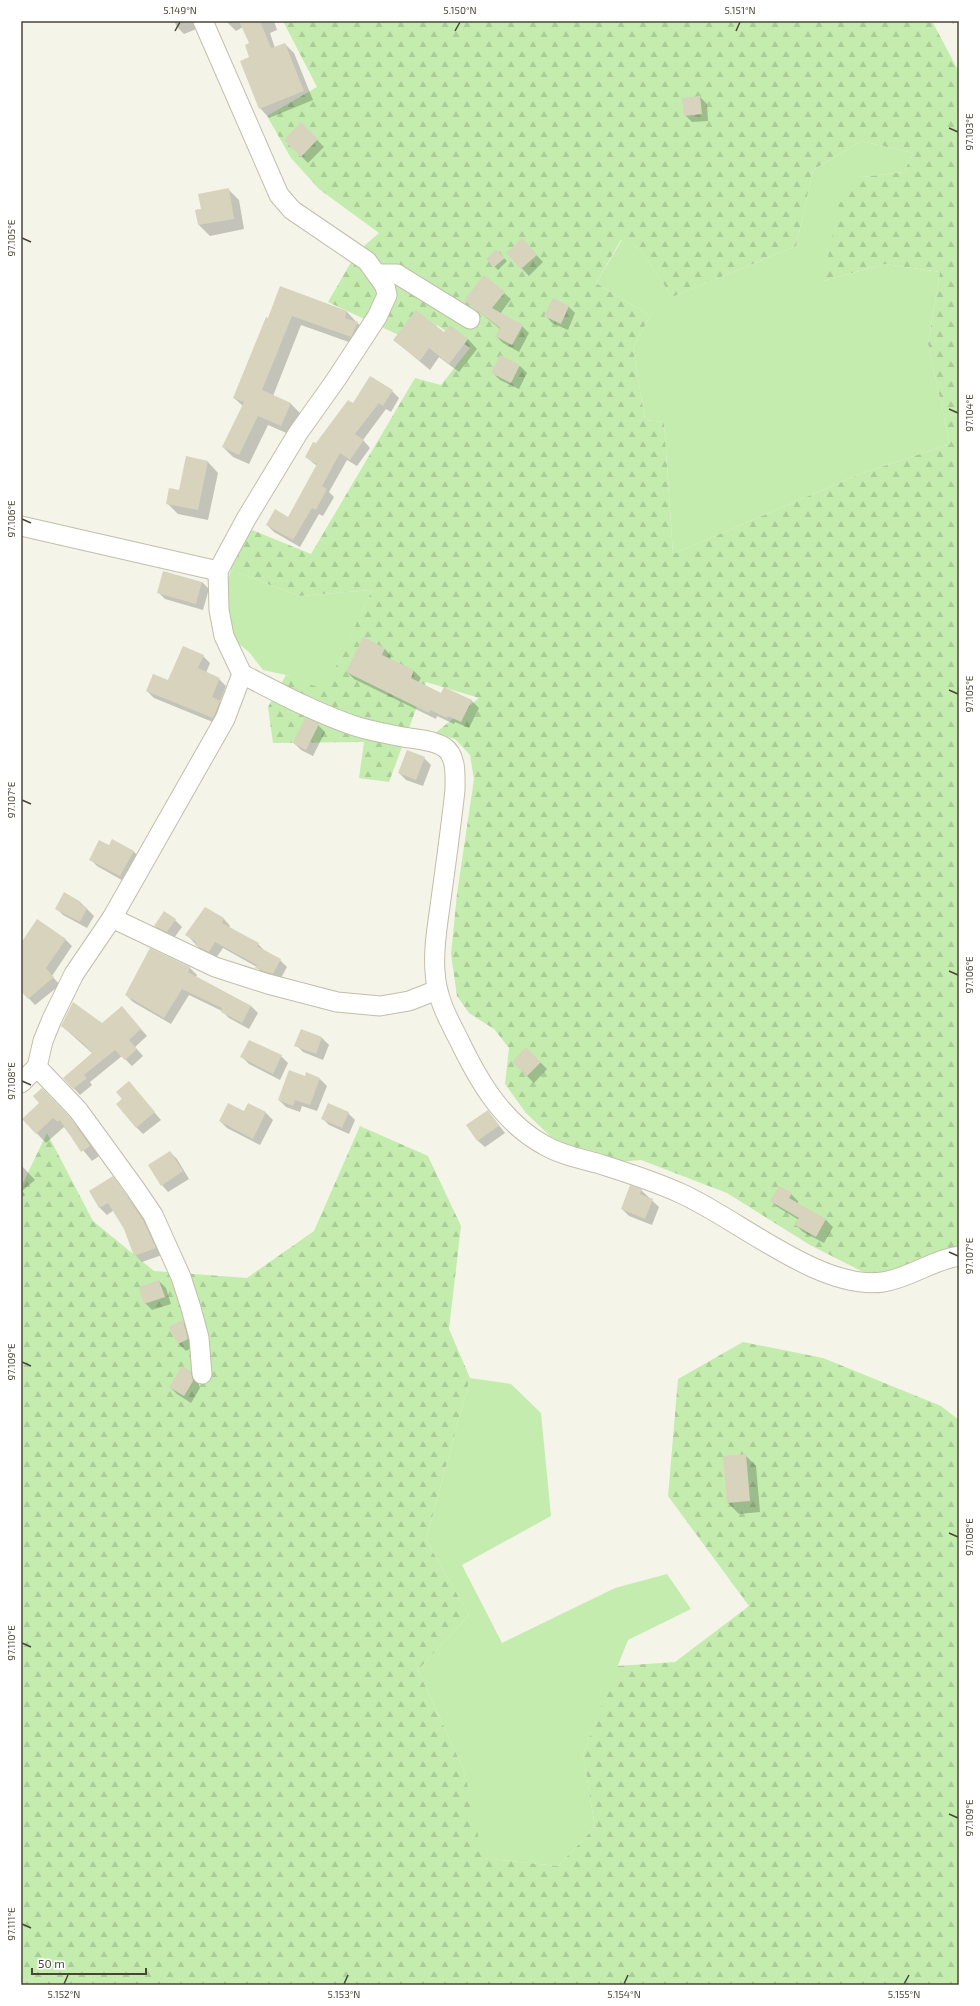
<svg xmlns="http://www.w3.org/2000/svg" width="980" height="2006" font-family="'Exo 2',sans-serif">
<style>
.grass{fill:#c4ecaf}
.forest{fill:url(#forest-firs);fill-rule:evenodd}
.shadow{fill:#0003}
.building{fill:#d8d3bd}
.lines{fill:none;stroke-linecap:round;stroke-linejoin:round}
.minor-casing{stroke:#c2beaa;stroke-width:21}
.minor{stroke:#fff;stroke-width:19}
.ticks{fill:none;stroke:#494636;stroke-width:1.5}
.neatline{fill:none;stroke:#494636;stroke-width:1.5}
.ticks-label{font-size:10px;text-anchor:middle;fill:#494636}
</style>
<defs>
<pattern id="forest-firs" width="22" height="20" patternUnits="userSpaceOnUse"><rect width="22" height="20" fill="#c4ecaf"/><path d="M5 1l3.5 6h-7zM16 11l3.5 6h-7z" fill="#aacc97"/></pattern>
</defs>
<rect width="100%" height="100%" fill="#f5f4e8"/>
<g class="grass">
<path d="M861,141L913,153L904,172L862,177L823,281L885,264L940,272L928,344L950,444L860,474L673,554L664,422L645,420L633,348L650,316L596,283L622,240L640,249L672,297L796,246L813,170Z"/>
<path d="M231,570L299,596L372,590L325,691L286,675L263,670L249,652L235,641L222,598Z"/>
<path d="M470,1378L511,1384L541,1413L551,1516L462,1565L502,1643L615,1588L667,1574L691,1609L628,1640L583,1754L595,1827L558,1866L482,1858L465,1773L418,1670L469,1615L426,1540Z"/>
</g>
<g class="forest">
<path d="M283,21H932L959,72L957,129L959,131V1255L875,1278L810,1245L727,1193L641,1160L618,1162L587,1158L551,1137L526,1113L505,1084L509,1048L494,1029L469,1013L457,996L451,954L457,894L474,779L470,755L455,739L434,734L479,698L426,682L389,782L359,778L364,742L273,743L268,707L286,675L325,690L372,590L299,596L231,570L229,554L242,526L311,554L415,378L441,385L470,348L437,325L420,345L328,302L357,252L379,233L319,189L291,158L267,116L317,87ZM861,141L913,153L904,172L862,177L839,204L823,281L885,264L940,272L928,344L950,444L860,474L673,554L664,422L645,420L633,348L650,316L596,283L621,240L640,249L672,297L796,246L813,170Z"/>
<path d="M360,1126L428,1156L461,1226L449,1329L470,1378L426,1540L469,1615L418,1670L465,1773L483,1858L558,1866L595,1827L583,1754L617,1666L675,1662L749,1606L668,1496L678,1379L743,1342L823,1358L941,1406L959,1420V1985H21V1187L47,1133L93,1221L154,1271L247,1278L314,1231Z"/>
</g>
<g class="shadow">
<path d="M174,21H202L199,28L184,34L177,27Z"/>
<path d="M226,21H274L277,30L270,33L275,48L285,44L294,53L313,100L269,118L260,108L251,57L250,43L243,27L236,31Z"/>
<path d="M950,21H956L953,24Z"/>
<path d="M700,97L707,104L708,121L692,122L685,115Z"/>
<path d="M301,123L324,147L308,163L285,140Z"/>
<path d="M228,189L239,200L244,229L210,236L199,225L197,210L202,209Z"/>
<path d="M529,247L543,262L529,276L508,253Z"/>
<path d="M496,250L507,261L498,270L487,259Z"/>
<path d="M281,288L347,312L367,333L360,346L301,325L273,396L291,404L300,413L291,435L268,425L249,464L233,457L223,447L243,406L234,398L269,319Z"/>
<path d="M504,293L511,299L500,314L522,326L529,333L519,352L503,343L496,336L500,329L465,300Z"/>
<path d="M568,306L575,313L568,330L552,323L546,316Z"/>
<path d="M445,333L468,339L477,349L459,372L439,357L430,370L394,340Z"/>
<path d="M520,366L527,373L519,389L500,380L493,373Z"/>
<path d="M371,377L392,391L399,398L391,412L386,409L363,440L370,448L357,466L347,460L329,492L334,497L323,516L319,514L300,547L274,532L267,525L288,518L317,466L306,457L353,405Z"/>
<path d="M187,458L208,462L218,473L208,520L178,514L167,503L180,491Z"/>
<path d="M202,582L209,589L203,610L165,599L158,592Z"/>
<path d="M385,649L391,656L390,660L414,671L421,678L418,683L441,694L444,688L472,701L479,708L469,728L455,722L454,724L437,716L436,719L354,679L347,672Z"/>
<path d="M203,656L210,663L206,673L219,679L226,686L220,702L227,709L220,725L154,698L147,691L168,682Z"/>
<path d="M318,725L325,732L313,756L301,750L294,743Z"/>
<path d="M424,758L431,765L423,786L406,780L399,773Z"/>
<path d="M133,851L140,858L127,883L97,866L90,859Z"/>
<path d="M81,903L94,916L87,928L63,915L56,908Z"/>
<path d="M205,908L224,919L230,926L229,928L258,944L265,951L280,960L287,967L280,980L263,975L257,967L223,948L216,958L203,952L187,935Z"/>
<path d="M175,920L182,927L174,938L162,933L155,926Z"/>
<path d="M65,939L72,946L52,976L60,985L35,1005L21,990V950Z"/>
<path d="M150,949L190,968L197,975L196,977L251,1006L258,1013L249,1029L229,1018L222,1011L189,995L171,1024L133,1002L126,995Z"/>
<path d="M128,1014L147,1036L135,1047L143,1056L132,1066L122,1056L90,1082L92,1085L80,1095L64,1078L93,1054L62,1026L102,1025Z"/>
<path d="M302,1030L322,1038L329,1045L323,1060L303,1052L296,1045Z"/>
<path d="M526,1048L547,1069L534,1083L513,1062Z"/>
<path d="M281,1056L288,1063L280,1080L249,1064L242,1057Z"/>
<path d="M307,1074L320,1079L327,1086L317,1111L302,1106L300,1112L286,1107L279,1100L306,1077Z"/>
<path d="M129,1083L161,1120L143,1134L136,1127L123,1099Z"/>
<path d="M52,1099L79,1128L99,1156L92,1161L64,1127L46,1143L24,1120Z"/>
<path d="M248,1104L266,1113L273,1120L260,1145L227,1128L220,1121L244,1113Z"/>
<path d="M488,1111L505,1133L485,1147L478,1141Z"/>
<path d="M348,1113L355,1120L349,1134L329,1125L322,1118Z"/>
<path d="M170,1152L177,1159L189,1179L168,1192L162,1185Z"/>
<path d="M21,1165L35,1180L22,1191L25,1195L21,1198Z"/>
<path d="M113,1178L119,1185L150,1228L162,1255L142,1262L135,1255L125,1228L114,1210L107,1215L100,1208L90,1191Z"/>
<path d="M641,1190L659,1207L652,1225L629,1216L622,1209Z"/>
<path d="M791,1194L798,1201L797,1204L826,1220L833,1227L824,1243L803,1232L796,1225L799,1220L779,1208L772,1201Z"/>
<path d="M159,1281L166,1288L171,1304L152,1310L145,1303Z"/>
<path d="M182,1321L189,1328L194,1346L186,1351L179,1344L170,1327Z"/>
<path d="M190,1372L197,1379L200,1388L191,1403L177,1394L170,1387Z"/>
<path d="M745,1455L756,1466L760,1512L739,1514L728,1503L724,1457Z"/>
</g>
<g class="building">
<path d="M239,21H260L271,48L285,43L304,91L259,109L240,61L249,57L245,45L249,43Z"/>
<path d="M700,96L702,114L684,116L682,98Z"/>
<path d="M301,122L318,139L301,157L284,140Z"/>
<path d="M229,188L234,219L198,225L195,210L201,209L198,194Z"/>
<path d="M522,238L537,255L521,269L506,253Z"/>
<path d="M496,249L505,258L494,267L486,259Z"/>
<path d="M484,275L505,292L492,308L523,325L512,345L495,336L500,328L464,300Z"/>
<path d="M280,286L347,311L345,318L358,322L351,337L292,316L262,390L291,403L281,426L258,416L239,455L222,447L244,402L233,398L266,317L268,318Z"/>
<path d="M553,298L569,306L561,324L544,316Z"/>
<path d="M416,310L444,332L450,325L468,339L449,364L429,348L420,361L393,340Z"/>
<path d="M500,355L520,365L511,383L491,373Z"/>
<path d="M370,376L393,390L383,406L379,403L355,434L364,440L350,460L340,453L322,486L327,489L316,510L312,508L293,540L266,525L275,509L288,517L317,464L305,457L313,442L316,443L348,400L353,403Z"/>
<path d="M186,456L208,461L198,510L166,504L169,488L179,490Z"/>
<path d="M163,571L202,582L196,604L157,593Z"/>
<path d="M363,637L385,648L382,655L414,670L411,678L441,693L444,687L472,700L461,722L448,716L447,718L430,710L429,713L346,672Z"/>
<path d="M183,646L204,655L198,668L220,678L212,697L220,701L213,718L146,691L153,674L168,680Z"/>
<path d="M305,718L319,724L306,750L293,743Z"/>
<path d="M407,750L425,757L416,780L398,773Z"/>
<path d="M112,839L134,851L120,876L89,860L99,840L109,845Z"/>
<path d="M64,892L81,902L80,904L87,908L80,922L55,909Z"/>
<path d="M205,907L224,918L222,923L259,943L257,946L281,959L273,974L255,968L257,965L215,942L209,952L195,945L196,942L185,935Z"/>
<path d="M164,911L176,919L167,932L154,926Z"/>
<path d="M37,919L66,939L46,968L54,977L28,999L21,991V943Z"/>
<path d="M150,948L190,967L188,972L251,1006L242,1023L221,1012L222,1008L182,989L164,1018L125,995Z"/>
<path d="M73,1002L102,1023L122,1006L141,1029L129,1040L137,1049L125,1060L115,1050L84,1075L87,1078L73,1089L63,1078L92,1053L83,1043L61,1026Z"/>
<path d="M301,1029L322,1037L316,1054L294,1046Z"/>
<path d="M249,1040L282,1055L273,1074L240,1057Z"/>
<path d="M526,1047L541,1062L527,1076L512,1062Z"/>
<path d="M289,1070L305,1076L306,1072L320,1078L310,1105L295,1100L293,1106L278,1100Z"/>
<path d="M129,1081L155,1112L136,1128L116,1104L122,1099L116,1092Z"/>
<path d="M42,1088L70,1117L90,1146L81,1152L60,1120L58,1122L53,1118L36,1134L22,1119L39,1103L33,1096Z"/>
<path d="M228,1103L244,1111L248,1103L266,1112L253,1139L219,1121Z"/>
<path d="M328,1103L349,1112L342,1128L321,1119Z"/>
<path d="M488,1110L499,1126L477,1141L466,1125Z"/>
<path d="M170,1151L183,1171L161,1186L148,1165Z"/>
<path d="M113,1176L143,1220L156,1248L134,1256L124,1229L108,1203L99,1208L89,1191Z"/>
<path d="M630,1185L642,1189L640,1194L653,1199L645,1219L621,1209Z"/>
<path d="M779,1186L792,1193L789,1198L826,1219L816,1237L795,1225L799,1218L770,1201Z"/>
<path d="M159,1280L165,1297L144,1304L139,1287Z"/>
<path d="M183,1320L188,1339L178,1344L169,1327Z"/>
<path d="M182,1366L191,1371L193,1381L184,1396L169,1387Z"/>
<path d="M746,1454L750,1501L727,1503L723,1456Z"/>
</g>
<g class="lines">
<g class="minor-casing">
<g id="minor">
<path d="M378,274H397L470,319"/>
<path d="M21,526L218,571"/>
<path d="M242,674C279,693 316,713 355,726C371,731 387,734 403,737C416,739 433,740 444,747C457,756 455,776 455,790C451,826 446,863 441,899C438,923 433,947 435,971C436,996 447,1017 458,1038C478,1080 502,1122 544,1145C561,1155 582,1159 600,1164C628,1173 654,1181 680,1193C737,1218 820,1291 883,1282C910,1278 932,1260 959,1256"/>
<path d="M112,918L215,967L268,984L337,1002L380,1006L409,1001L437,990"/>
<path d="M37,1067L78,1110L134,1187L153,1215L181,1277L191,1308L199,1338L202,1374"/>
<path d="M21,1083L37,1067L43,1041L52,1019L74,974L112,918L225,719L242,674L224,636L219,610L218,571L246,519L298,433L335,381L377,317L387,295L385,286L367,261L292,210L279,195L203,21"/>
</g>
</g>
<use href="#minor" class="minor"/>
</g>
<path class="ticks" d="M175,31L180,22M455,31L460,22M736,31L740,22M949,128L958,132M22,238L31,242M949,409L958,413M22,519L31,523M949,690L958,694M22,800L31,804M949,971L958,975M22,1081L31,1085M949,1252L958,1256M22,1362L31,1366M949,1533L958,1537M22,1643L31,1647M949,1814L958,1818M22,1924L31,1928M64,1984L68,1975M344,1984L348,1975M624,1984L628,1975M904,1984L909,1975"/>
<rect width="980" height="2006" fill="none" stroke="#ffffff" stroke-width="44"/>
<path d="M32 1968v6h114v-6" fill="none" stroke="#494636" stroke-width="2"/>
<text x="38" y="1968" font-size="12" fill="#494636" stroke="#ffffff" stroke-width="3" paint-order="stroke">50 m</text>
<rect x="22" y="22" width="936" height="1962" class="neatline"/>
<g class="ticks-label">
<text x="180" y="14">5.149°N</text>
<text x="460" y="14">5.150°N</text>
<text x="740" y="14">5.151°N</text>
<text transform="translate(969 132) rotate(-90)" y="4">97.103°E</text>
<text transform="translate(11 238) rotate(-90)" y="4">97.105°E</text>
<text transform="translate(969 413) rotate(-90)" y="4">97.104°E</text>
<text transform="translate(11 519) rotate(-90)" y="4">97.106°E</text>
<text transform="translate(969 694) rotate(-90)" y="4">97.105°E</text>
<text transform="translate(11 800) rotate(-90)" y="4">97.107°E</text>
<text transform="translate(969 975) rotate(-90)" y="4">97.106°E</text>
<text transform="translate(11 1081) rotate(-90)" y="4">97.108°E</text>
<text transform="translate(969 1256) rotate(-90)" y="4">97.107°E</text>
<text transform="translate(11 1362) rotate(-90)" y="4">97.109°E</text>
<text transform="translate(969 1537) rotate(-90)" y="4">97.108°E</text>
<text transform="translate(11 1643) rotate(-90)" y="4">97.110°E</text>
<text transform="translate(969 1818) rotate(-90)" y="4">97.109°E</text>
<text transform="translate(11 1924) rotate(-90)" y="4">97.111°E</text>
<text x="64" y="1998">5.152°N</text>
<text x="344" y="1998">5.153°N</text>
<text x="624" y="1998">5.154°N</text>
<text x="904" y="1998">5.155°N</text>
</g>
</svg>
